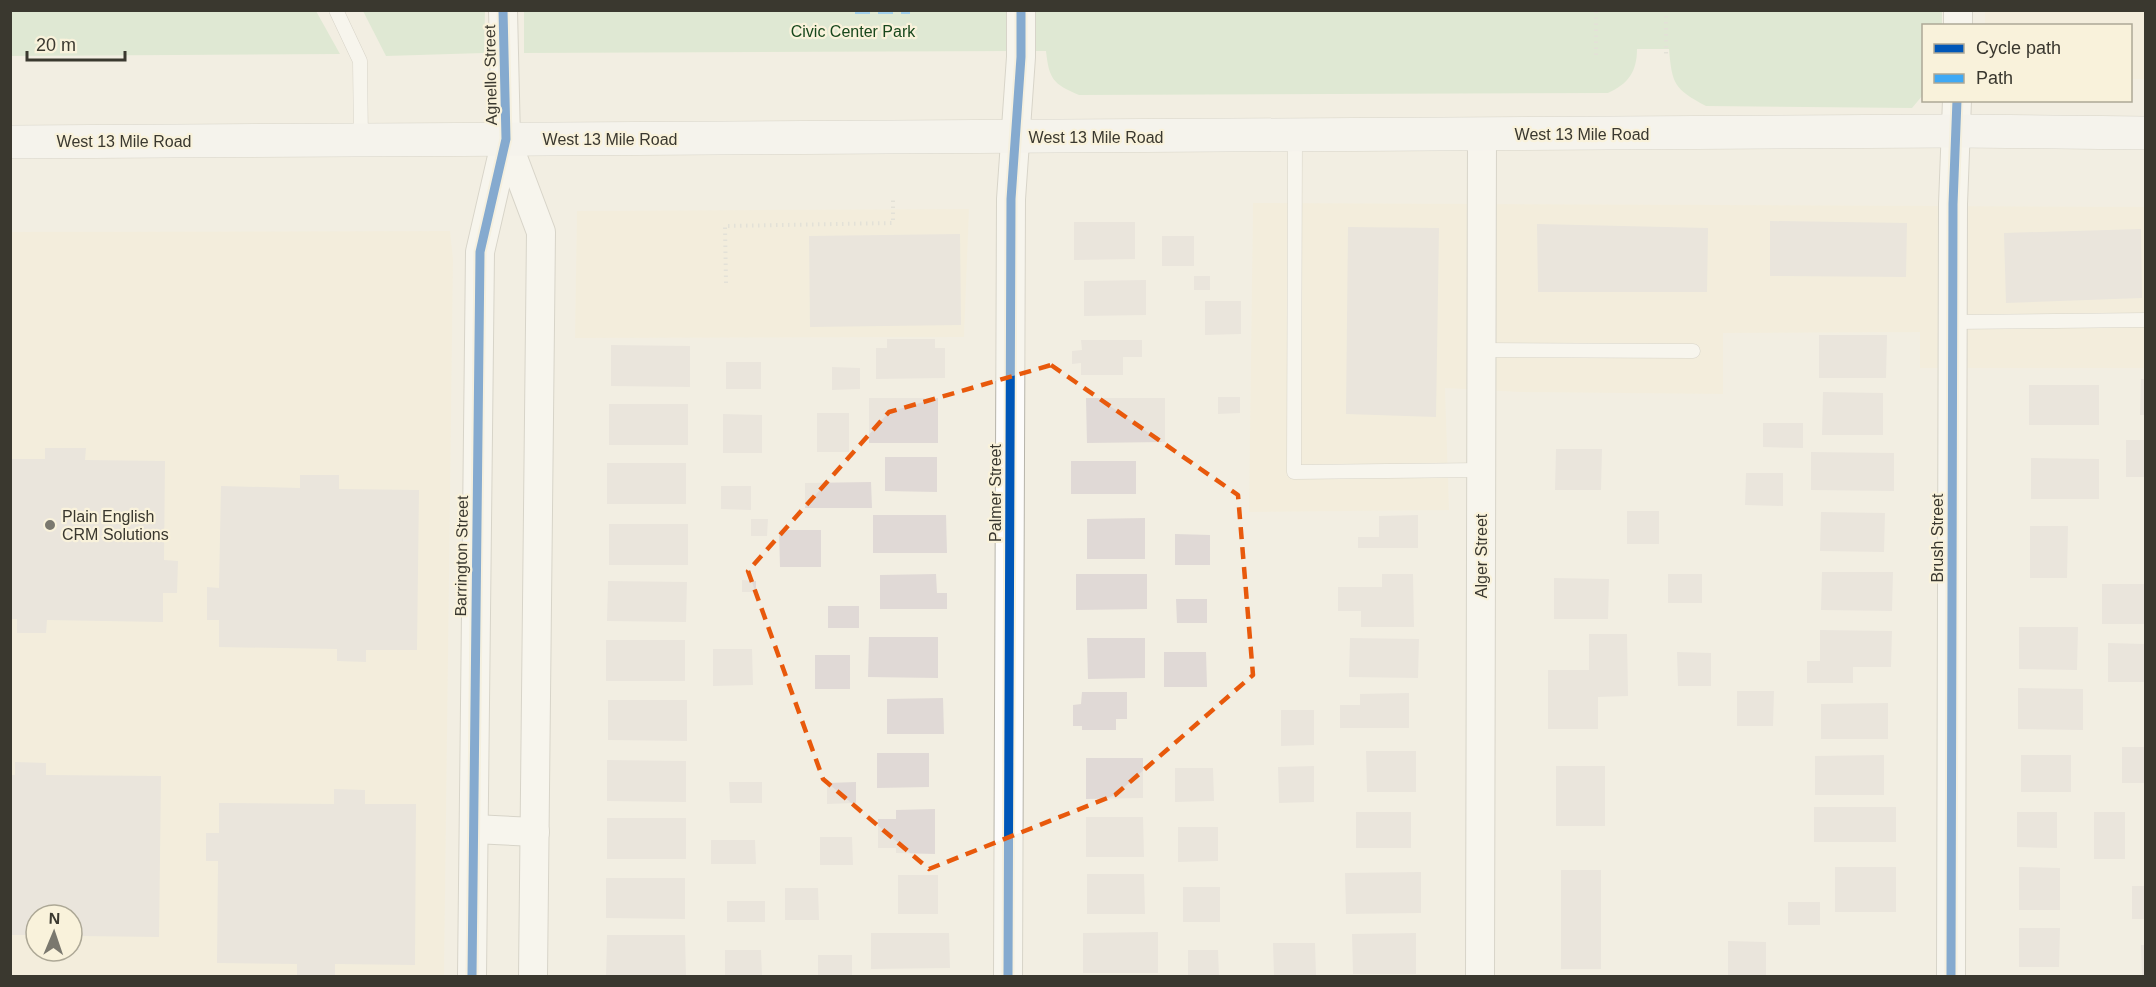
<svg xmlns="http://www.w3.org/2000/svg" width="2156" height="987" font-family="Arial,sans-serif">
<style>
.built{fill:#f3ecd6;fill-rule:evenodd}
.green{fill:#c8e1c1}
.building{fill:#e0d9d6}
.lines{fill:none;stroke-linecap:round;stroke-linejoin:round}
.service-casing{stroke:#b7b4aa;stroke-width:15}
.minor-casing{stroke:#b7b4aa;stroke-width:30}
.secondary-casing{stroke:#b7b4aa;stroke-width:34}
.path{stroke:#d1d0cb;stroke-width:4;stroke-dasharray:1.5 4.5;stroke-linecap:butt}
.service{stroke:#fdfcfb;stroke-width:14}
.minor{stroke:#fdfcfb;stroke-width:28}
.secondary{stroke:#f8f8f8;stroke-width:33}
.quiet{stroke:#3fa9f5;stroke-width:8;stroke-dasharray:15 8;stroke-linecap:butt}
.cycleway-casing{stroke:#f9f2db;stroke-width:13}
.cycleway{stroke:#0057b8;stroke-width:9}
.marked{fill:none;stroke:#e8590c;stroke-width:4.5;stroke-dasharray:12 8;stroke-linejoin:round}
.poi-dot{fill:#7a786e;stroke:#f9f2db;stroke-width:2}
.labels{text-anchor:middle;stroke-width:4.5;stroke-linejoin:round;paint-order:stroke}
.park-label{font-size:16px;fill:#17471c;stroke:#f9f2db}
.street-label{font-size:16px;fill:#3a382f;stroke:#f9f2db}
.poi-label{font-size:16px;fill:#3a382f;stroke:#f9f2db;text-anchor:start}
</style>
<rect width="100%" height="100%" fill="#f2eee2"/>
<g class="built">
<path d="M1985,11H2145V79H2131L2130,26L1985,25Z"/>
<path d="M1253,203L2145,207V368H1920V332L1723,333V394L1520,392L1445,388L1449,510L1249,512Z"/>
<path d="M969,209L964,337L575,338L577,211Z"/>
<path d="M450,231L453,259L444,976H11L10,232ZM36,915H72V951H36Z"/>
</g>
<g class="green">
<path d="M524,10L1942,11V25L1924,26L1923,95L1912,108L1706,106C1674,89 1672,84 1669,49H1637C1637,72 1628,84 1608,93L1079,95C1053,84 1049,79 1046,51L524,53Z"/>
<path d="M10,11H316L340,54L11,56Z"/>
<path d="M363,11H485L484,53L386,56Z"/>
</g>
<g class="building">
<path d="M1770,221L1907,223L1906,277L1770,276Z"/>
<path d="M1074,222H1135V259L1074,260Z"/>
<path d="M1537,224L1708,228L1707,292H1538Z"/>
<path d="M1348,227L1439,228L1436,417L1346,414Z"/>
<path d="M2141,229L2142,298L2006,303L2004,233Z"/>
<path d="M960,234L961,325L810,327L809,236Z"/>
<rect x="1162" y="236" width="32" height="30"/>
<rect x="1194" y="276" width="16" height="14"/>
<path d="M1146,280V315L1084,316V281Z"/>
<path d="M1205,301H1241V334L1205,335Z"/>
<path d="M1819,335H1887L1886,378H1819Z"/>
<path d="M887,339H935V348H945V378L876,379V348H887Z"/>
<path d="M1081,340H1142V357H1123V375H1081V363L1072,364V351L1082,350Z"/>
<path d="M611,345L690,346V387L611,386Z"/>
<rect x="726" y="362" width="35" height="27"/>
<path d="M832,367L860,368V389L832,390Z"/>
<path d="M2141,379H2146V415H2140Z"/>
<rect x="2029" y="385" width="70" height="40"/>
<path d="M1823,392L1883,393V435H1822Z"/>
<path d="M1218,397H1240V413L1218,414Z"/>
<rect x="869" y="398" width="69" height="45"/>
<path d="M1086,398H1165V442L1087,443Z"/>
<rect x="609" y="404" width="79" height="41"/>
<rect x="817" y="413" width="32" height="39"/>
<path d="M723,414L762,415V453H723Z"/>
<path d="M1763,423H1803V448L1763,447Z"/>
<rect x="2126" y="440" width="20" height="37"/>
<path d="M45,448H86L85,460L165,461L164,560L178,561L177,593H163V622L47,620L46,633H17V619H10V459H45Z"/>
<path d="M1556,449H1602L1601,490H1555Z"/>
<path d="M1811,452L1894,453V491L1811,490Z"/>
<path d="M885,457H937V492L885,491Z"/>
<path d="M2031,458L2099,459V499H2031Z"/>
<rect x="1071" y="461" width="65" height="33"/>
<rect x="607" y="463" width="79" height="41"/>
<path d="M1746,473H1783V506L1745,505Z"/>
<path d="M300,475H339V489L419,490L417,650H366V662L337,661V649L219,647V620H207V587L219,588L221,486L300,488Z"/>
<path d="M871,482L872,508H805V483Z"/>
<path d="M721,486H751V510L721,509Z"/>
<rect x="1627" y="511" width="32" height="33"/>
<path d="M1821,512L1885,513L1884,552L1820,551Z"/>
<path d="M873,515H946L947,553H873Z"/>
<path d="M1418,515V548H1358V537H1379V516Z"/>
<path d="M1145,518V559H1087V519Z"/>
<path d="M751,519H768L767,536H751Z"/>
<rect x="609" y="524" width="79" height="41"/>
<path d="M2030,526H2068L2067,578H2030Z"/>
<path d="M779,530H821V567H780Z"/>
<path d="M1175,534L1210,535V565H1175Z"/>
<path d="M1822,572H1893L1892,611L1821,610Z"/>
<path d="M936,574L937,593H947V609H880V575Z"/>
<path d="M1076,574H1147V609L1076,610Z"/>
<path d="M1382,574H1413L1414,627H1361V611H1338V587H1382Z"/>
<rect x="1668" y="574" width="34" height="29"/>
<path d="M1554,578L1609,579L1608,619H1554Z"/>
<path d="M742,580L756,581V592H742Z"/>
<path d="M608,581L687,582L686,622L607,621Z"/>
<rect x="2102" y="584" width="44" height="40"/>
<path d="M1176,599H1207V623H1177Z"/>
<rect x="828" y="606" width="31" height="22"/>
<path d="M2019,627H2078L2077,670L2019,669Z"/>
<path d="M1820,630L1892,631L1891,667H1853V683H1807V661H1820Z"/>
<path d="M1589,634H1627L1628,696L1598,697V729H1548V670H1589Z"/>
<path d="M869,637H938V678L868,677Z"/>
<path d="M1087,638H1145V678L1088,679Z"/>
<path d="M1350,638L1419,639L1418,678L1349,677Z"/>
<rect x="606" y="640" width="79" height="41"/>
<path d="M2108,643L2146,644V682H2108Z"/>
<path d="M713,649H752L753,685L713,686Z"/>
<path d="M1164,652H1206L1207,687H1164Z"/>
<path d="M1677,652L1711,653V686H1678Z"/>
<rect x="815" y="655" width="35" height="34"/>
<path d="M2018,688L2083,689V730L2018,729Z"/>
<path d="M1737,691H1774L1773,726H1737Z"/>
<path d="M1082,692H1127V719H1116V730H1082V726H1073V705L1081,704Z"/>
<path d="M1409,693V728H1340V705H1360V694Z"/>
<path d="M943,698L944,734H887V699Z"/>
<path d="M608,700H687V741L608,740Z"/>
<path d="M1888,703V739H1821V704Z"/>
<path d="M1281,710H1314V745L1281,746Z"/>
<rect x="2122" y="747" width="24" height="36"/>
<path d="M1366,751H1416V792H1367Z"/>
<path d="M877,753H929V787L877,788Z"/>
<path d="M1884,755V795H1815V756Z"/>
<rect x="2021" y="755" width="50" height="37"/>
<path d="M1086,758H1143V798L1086,799Z"/>
<path d="M607,760L686,761V802L607,801Z"/>
<path d="M15,762L46,763V775L161,776L159,937L79,936V950H72V915H36V935H10V775H15Z"/>
<path d="M1314,766V802L1279,803L1278,767Z"/>
<rect x="1556" y="766" width="49" height="60"/>
<path d="M1175,768H1213L1214,801L1175,802Z"/>
<path d="M729,782H762V803H730Z"/>
<path d="M856,782V803L827,804V783Z"/>
<path d="M334,789L365,790V804H416L415,965L335,964V976H297V964L217,963L218,861H206V833H219V803L334,804Z"/>
<rect x="1814" y="807" width="82" height="35"/>
<path d="M935,809V854L896,853V848H878V819H896V810Z"/>
<rect x="1356" y="812" width="55" height="36"/>
<path d="M2017,812H2057V848L2017,847Z"/>
<rect x="2094" y="812" width="31" height="47"/>
<path d="M1086,817H1143L1144,857H1086Z"/>
<rect x="607" y="818" width="79" height="41"/>
<path d="M1178,827H1218V861L1178,862Z"/>
<path d="M820,837H852L853,865H820Z"/>
<path d="M711,840H755L756,864H711Z"/>
<rect x="1835" y="867" width="61" height="45"/>
<path d="M2019,867L2060,868V910H2019Z"/>
<rect x="1561" y="870" width="40" height="99"/>
<path d="M1421,872V913L1346,914L1345,873Z"/>
<path d="M1087,874H1144L1145,914H1087Z"/>
<rect x="898" y="875" width="40" height="39"/>
<path d="M606,878H685V919L606,918Z"/>
<rect x="2132" y="886" width="14" height="33"/>
<rect x="1183" y="887" width="37" height="35"/>
<path d="M785,888H818L819,920H785Z"/>
<rect x="727" y="901" width="38" height="21"/>
<rect x="1788" y="902" width="32" height="23"/>
<path d="M2019,928H2060L2059,967H2019Z"/>
<path d="M1158,932V973H1083V933Z"/>
<path d="M871,933H949L950,968L871,969Z"/>
<path d="M1416,933V974H1353L1352,934Z"/>
<path d="M607,935H685L686,976H606Z"/>
<path d="M1728,941L1766,942V976H1728Z"/>
<path d="M1273,943H1315L1316,976H1274Z"/>
<path d="M2141,945H2146V976H2142Z"/>
<path d="M725,950H761L762,976H725Z"/>
<path d="M1188,950H1218L1219,976H1188Z"/>
<rect x="818" y="955" width="34" height="21"/>
</g>
<g class="lines">
<g class="service-casing">
<g id="service">
<path d="M336,10L360,61L361,140"/>
<path d="M1295,136L1294,472L1481,470"/>
<path d="M1953,322L2146,320"/>
<path d="M1480,350L1693,351"/>
</g>
</g>
<g class="minor-casing">
<g id="minor">
<path d="M1958,10V26"/>
<path d="M506,139L541,232L533,976"/>
<path d="M474,829L535,832"/>
<path d="M472,976L480,252L506,139L503,10"/>
<path d="M1008,976L1011,199L1021,57V10"/>
<path d="M1480,976L1482,135"/>
<path d="M1951,976L1953,204L1957,100"/>
</g>
</g>
<g class="secondary-casing">
<path id="secondary" d="M10,142L1956,131L2146,133"/>
</g>
<g class="path">
<path d="M1666,10V55"/>
<path d="M1596,55V10"/>
<path d="M726,283L725,226L893,223V200"/>
</g>
<use href="#service" class="service"/>
<use href="#minor" class="minor"/>
<use href="#secondary" class="secondary"/>
<path class="quiet" d="M855,10H910"/>
<g class="cycleway-casing">
<g id="cycleway">
<path d="M472,976L480,252L506,139L503,10"/>
<path d="M1008,976L1011,199L1021,57V10"/>
<path d="M1951,976L1953,204L1957,100"/>
</g>
</g>
<use href="#cycleway" class="cycleway"/>
</g>
<path d="M0 0H2156V987H0ZM1051,365L1238,495L1253,675L1115,795L929,869L823,779L748,571L889,412Z" fill="#f2eee2" fill-opacity=".55" fill-rule="evenodd"/>
<path class="marked" d="M1051,365L1238,495L1253,675L1115,795L929,869L823,779L748,571L889,412Z"/>
<circle class="poi-dot" cx="50" cy="525" r="6"/>
<g class="labels">
<g class="park-label">
<text x="853" y="37">Civic Center Park</text>
</g>
<g class="street-label">
<text transform="translate(490 75) rotate(-91)" y="6">Agnello Street</text>
<text x="1582" y="140">West 13 Mile Road</text>
<text x="1096" y="143">West 13 Mile Road</text>
<text x="610" y="145">West 13 Mile Road</text>
<text x="124" y="147">West 13 Mile Road</text>
<text transform="translate(995 493) rotate(-90)" y="6">Palmer Street</text>
<text transform="translate(1937 538) rotate(-90)" y="6">Brush Street</text>
<text transform="translate(461 556) rotate(-89)" y="6">Barrington Street</text>
<text transform="translate(1481 556) rotate(-90)" y="6">Alger Street</text>
</g>
<g class="poi-label">
<text x="62" y="522">Plain English<tspan x="62" dy="18">CRM Solutions</tspan></text>
</g>
</g>
<rect width="2156" height="987" fill="none" stroke="#3a382f" stroke-width="24"/>
<rect x="1922" y="24" width="210" height="78" fill="#f9f2db" stroke="#ada896" stroke-width="1.5"/>
<rect x="1934" y="44" width="30" height="9" fill="#0057b8" stroke="#ada896" stroke-width="1.5"/>
<text x="1976" y="54" font-size="18" fill="#3a382f">Cycle path</text>
<rect x="1934" y="74" width="30" height="9" fill="#3fa9f5" stroke="#ada896" stroke-width="1.5"/>
<text x="1976" y="84" font-size="18" fill="#3a382f">Path</text>
<g transform="translate(54 933) rotate(2)"><circle r="28" fill="#f9f2db" stroke="#ada896" stroke-width="1.5"/>
<path d="M0-4.5L10 22L0 15L-10 22Z" fill="#7a786e"/>
<text y="-9" font-size="16" font-weight="bold" text-anchor="middle" fill="#3a382f">N</text>
</g>
<path d="M27 51v9h98v-9" fill="none" stroke="#3a382f" stroke-width="3"/>
<text x="36" y="51" font-size="18" fill="#3a382f" stroke="#f9f2db" stroke-width="4.5" paint-order="stroke">20 m</text>
</svg>
